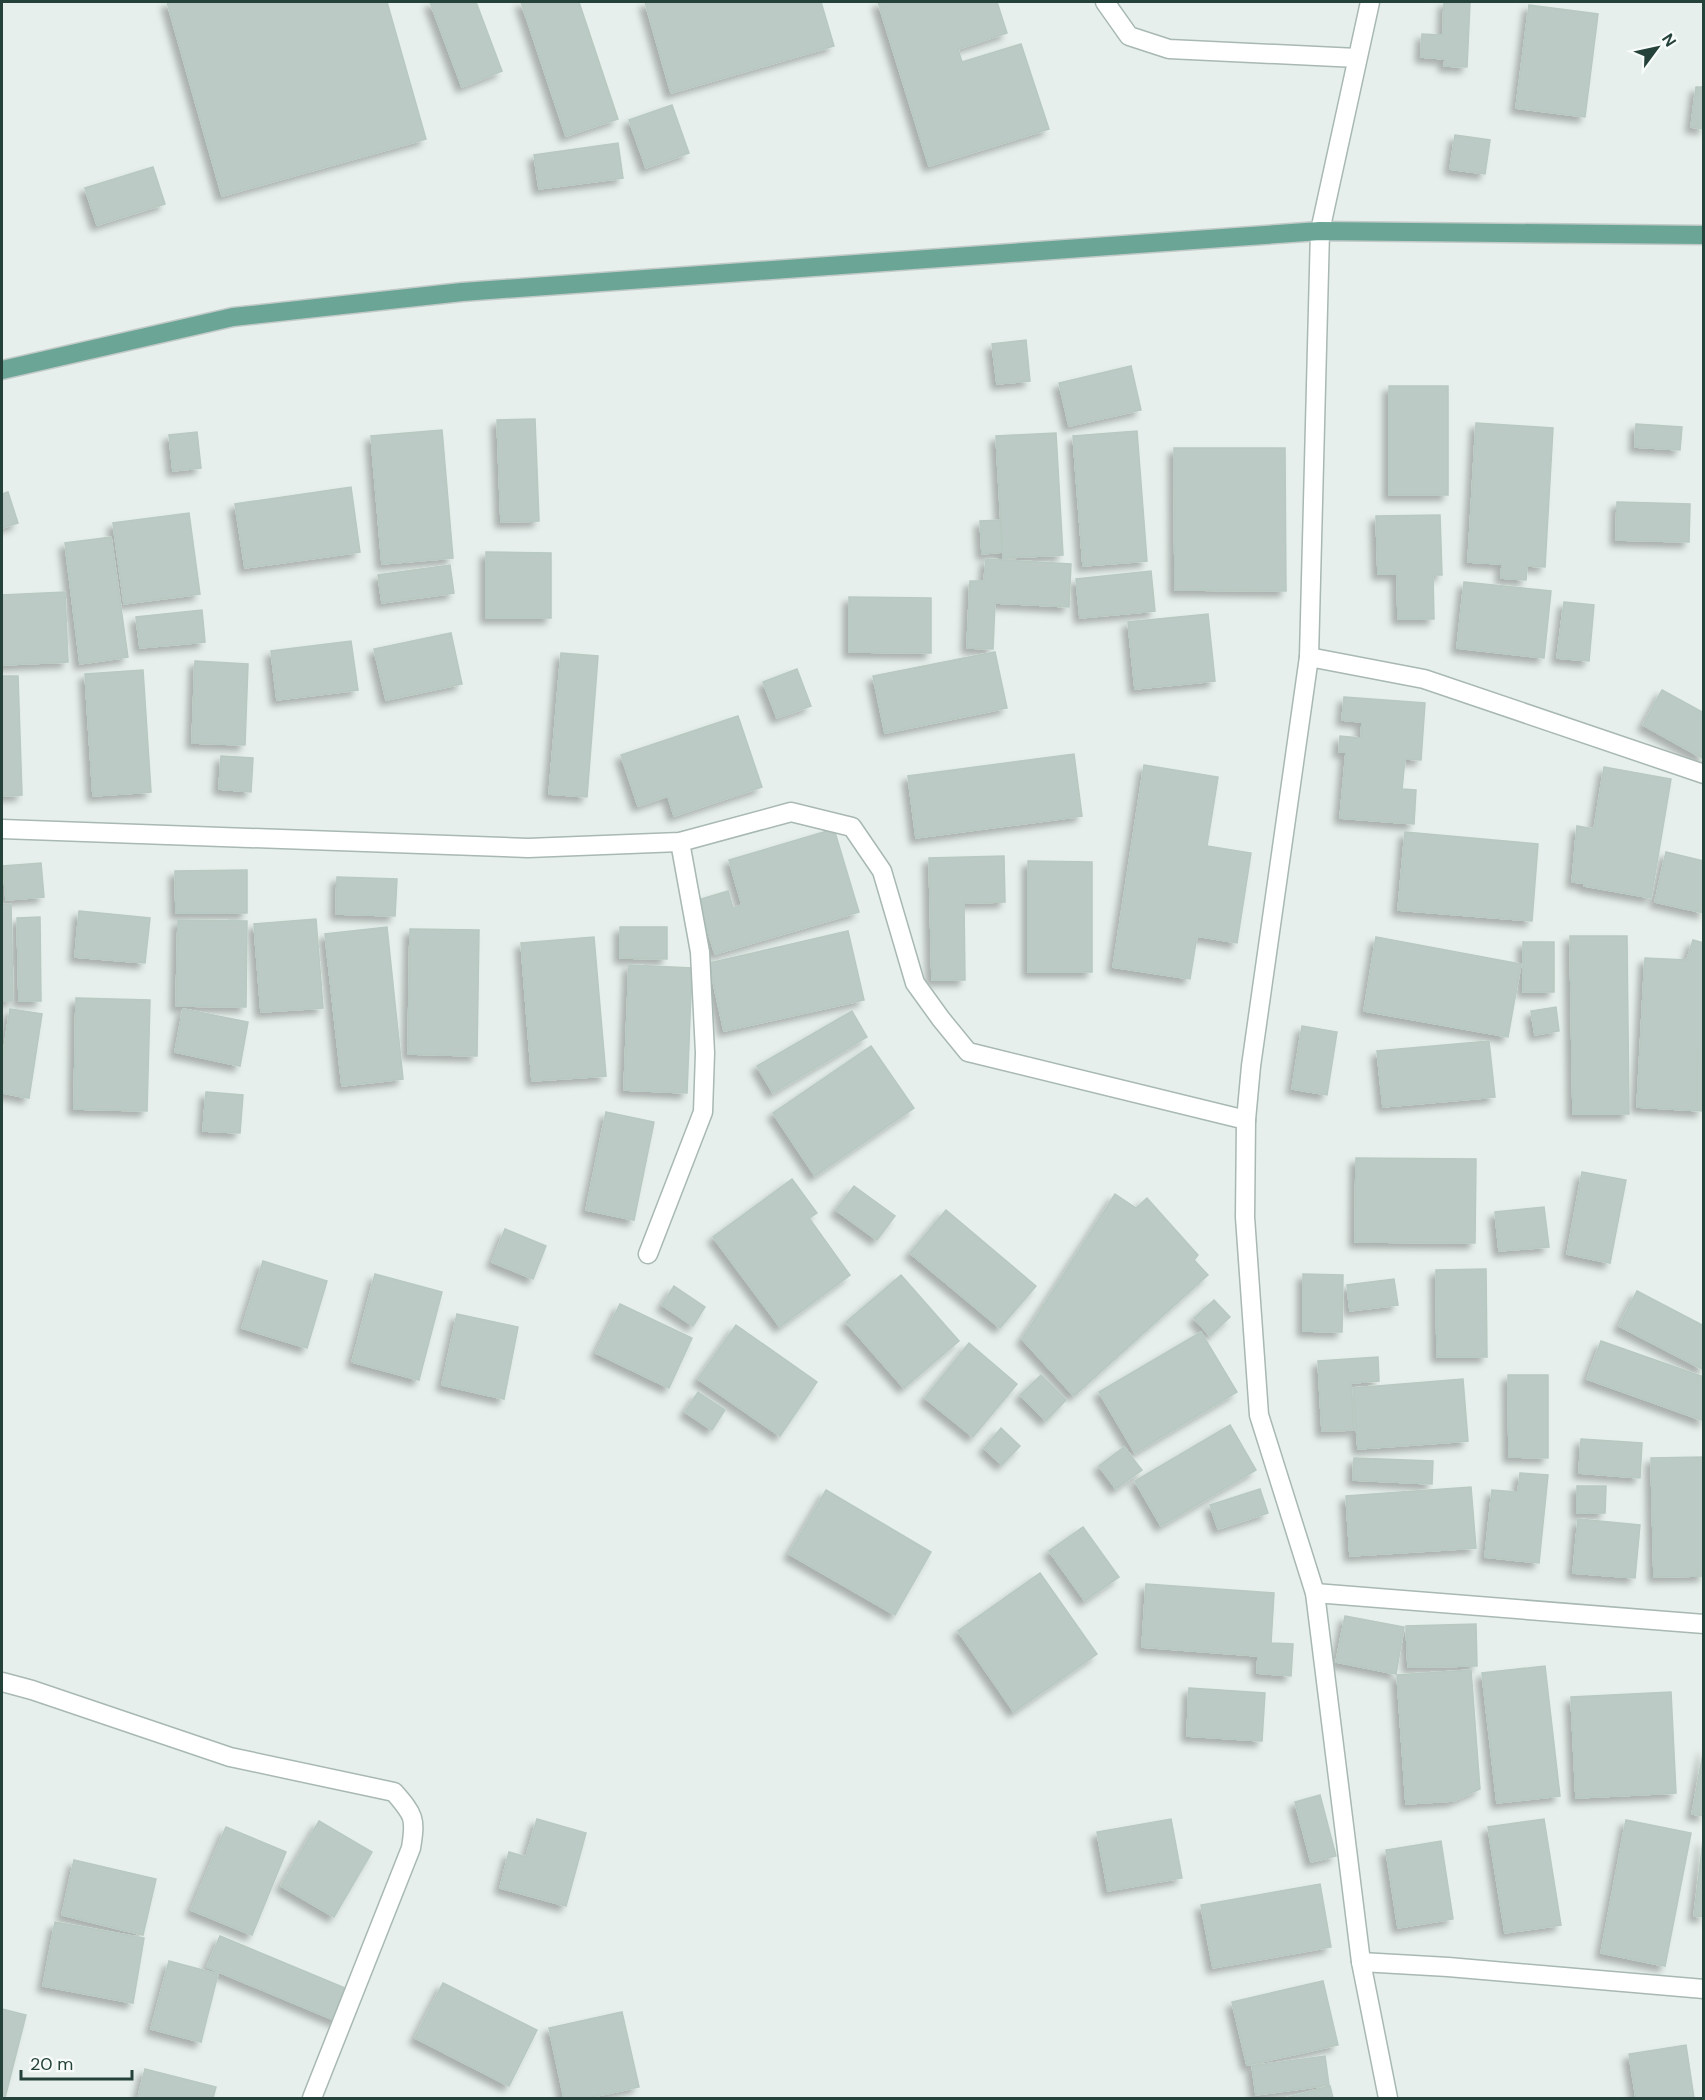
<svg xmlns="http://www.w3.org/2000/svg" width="1705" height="2100" font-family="'DM Sans',sans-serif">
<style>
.building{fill:#bbcac4;stroke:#b8c9c2;stroke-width:1.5;filter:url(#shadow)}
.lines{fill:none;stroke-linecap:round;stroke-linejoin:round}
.minor-casing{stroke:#a8b8b2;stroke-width:21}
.major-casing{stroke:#c2cac8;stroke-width:21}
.minor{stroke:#fff;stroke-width:18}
.major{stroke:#6aa596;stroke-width:18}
</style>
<defs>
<filter id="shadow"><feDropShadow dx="-5.5" dy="5.5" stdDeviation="3" flood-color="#0004"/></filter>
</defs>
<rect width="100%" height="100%" fill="#e6efeb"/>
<g class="building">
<path d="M167,2H387L426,139L222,196Z"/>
<path d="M430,2H476L502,71L462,87Z"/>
<path d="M521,2H579L618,119L566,136Z"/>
<path d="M645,2H821L834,46L671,93Z"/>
<path d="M878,2H997L1007,33L958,49L962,62L1021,44L1049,129L929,166Z"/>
<path d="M1444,2H1470L1467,67L1444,66L1445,59L1421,57L1422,34L1443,35Z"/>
<path d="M1529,5L1598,14L1585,117L1516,108Z"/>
<path d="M1696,87H1704V129L1691,127Z"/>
<path d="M672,105L689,153L646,168L629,120Z"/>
<path d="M1455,135L1490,140L1485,174L1450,169Z"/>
<path d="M618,143L623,178L539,189L534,155Z"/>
<path d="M153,167L165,204L97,225L85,188Z"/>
<path d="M1026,340L1030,381L997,384L992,344Z"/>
<path d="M1131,366L1141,410L1069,426L1059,383Z"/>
<rect x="1389" y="386" width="59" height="109"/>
<path d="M535,419L539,521L501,522L497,420Z"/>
<path d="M1476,423L1553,428L1545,567L1527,566L1526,580L1501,578L1502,564L1468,562Z"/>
<path d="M1636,424L1682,427L1680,450L1635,447Z"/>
<path d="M442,430L453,558L382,564L371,436Z"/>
<path d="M1137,431L1147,561L1083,566L1073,436Z"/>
<path d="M197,432L201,468L173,471L169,435Z"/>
<path d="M1056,433L1063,555L1003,558L996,436Z"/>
<path d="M1174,448H1285L1286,591L1175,590Z"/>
<path d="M351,487L360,552L245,568L235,504Z"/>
<path d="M8,492L18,523L2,528V494Z"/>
<path d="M1617,502L1690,504L1689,542L1616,540Z"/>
<path d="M189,513L200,594L124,604L113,523Z"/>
<path d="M1440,515L1442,575H1433L1434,619H1398L1397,574H1378L1376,516Z"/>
<path d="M1000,520L1002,552L982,554L980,521Z"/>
<path d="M111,537L128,657L80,664L65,543Z"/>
<path d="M486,552L551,553V618H486Z"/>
<path d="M986,559L1071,564L1069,607L995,603L993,649L967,648L970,581H984Z"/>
<path d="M450,565L454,593L382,603L378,575Z"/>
<path d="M1151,571L1155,611L1080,618L1076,579Z"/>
<path d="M1464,582L1551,591L1544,658L1457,648Z"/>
<path d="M65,592L68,662L2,665V595Z"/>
<path d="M849,597L931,598V653L849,652Z"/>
<path d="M1564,602L1594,605L1589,661L1557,658Z"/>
<path d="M202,610L205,642L140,648L136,617Z"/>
<path d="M1208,614L1215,681L1135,689L1128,622Z"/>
<path d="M451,633L462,684L386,700L374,649Z"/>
<path d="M351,641L358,690L277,700L271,651Z"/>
<path d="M995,652L1007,708L885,733L873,676Z"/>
<path d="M561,653L598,656L587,797L549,794Z"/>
<path d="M195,661L248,664L245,745L192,743Z"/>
<path d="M797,669L811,706L777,718L763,682Z"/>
<path d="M143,670L151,792L93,796L85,674Z"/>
<path d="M2,676H18L22,795L2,796Z"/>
<path d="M1662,690L1704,713V759L1643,725Z"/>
<path d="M1344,697L1425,703L1421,760L1405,759L1402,789L1416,790L1414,824L1340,818L1346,752H1339L1340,736L1361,738L1362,722L1342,720Z"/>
<path d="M738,716L762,787L674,816L668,796L638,806L621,755Z"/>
<path d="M1074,754L1082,816L916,838L908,776Z"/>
<path d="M221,756L253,758L251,792L219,789Z"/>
<path d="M1144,765L1218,777L1207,846L1251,853L1237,943L1197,936L1190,979L1113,967Z"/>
<path d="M1604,767L1671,779L1651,898L1584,886L1585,883L1572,882L1577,826L1594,829Z"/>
<path d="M834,829L859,912L715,954L698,900L728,891L733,908L742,905L729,860Z"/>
<path d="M1405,832L1538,844L1532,921L1398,910Z"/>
<path d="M1666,852L1704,861V913L1655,902Z"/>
<path d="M1004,856L1005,902L964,903L965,980H932L929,858Z"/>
<path d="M1028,861L1092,862V972H1028Z"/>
<path d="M41,863L44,897L6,900L3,866Z"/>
<path d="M247,870V913H176L175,871Z"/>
<path d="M337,877L397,879L395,916L336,914Z"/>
<path d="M2,904H11L13,1001H2Z"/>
<path d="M79,911L150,918L145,963L75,957Z"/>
<path d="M40,917L41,1001H19L17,918Z"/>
<path d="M316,919L323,1008L261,1012L254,924Z"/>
<path d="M178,920L247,921L246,1007L176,1006Z"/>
<path d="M387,927L403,1079L342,1086L325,934Z"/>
<path d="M620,927H667V959L620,958Z"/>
<path d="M410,929L479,930L477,1056L408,1054Z"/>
<path d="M848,931L864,1000L724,1031L709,963Z"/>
<path d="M1570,936H1627L1629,1114H1573Z"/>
<path d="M594,937L606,1076L532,1081L521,943Z"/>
<path d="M1376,937L1521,964L1508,1037L1364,1011Z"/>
<path d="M1693,940L1704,943L1702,1111L1637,1107L1645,958L1687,960Z"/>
<rect x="1523" y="942" width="31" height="50"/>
<path d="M629,965L692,968L687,1093L624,1090Z"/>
<path d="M76,998L150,1000L147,1111L74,1109Z"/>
<path d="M1556,1007L1559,1031L1535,1035L1531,1011Z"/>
<path d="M10,1009L42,1014L29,1098L2,1093V1062Z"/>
<path d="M183,1009L248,1022L240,1066L175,1052Z"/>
<path d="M852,1011L867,1037L773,1093L757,1066Z"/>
<path d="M1302,1026L1337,1032L1327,1095L1292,1089Z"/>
<path d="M1489,1041L1495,1097L1383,1107L1377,1051Z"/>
<path d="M871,1046L914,1108L815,1176L773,1113Z"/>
<path d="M206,1092L243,1095L240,1133L203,1131Z"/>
<path d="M606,1112L654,1122L634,1220L586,1210Z"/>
<path d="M1356,1158L1476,1159L1475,1243L1355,1242Z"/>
<path d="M1582,1172L1626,1180L1610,1263L1567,1254Z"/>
<path d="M792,1179L817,1213L809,1218L850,1275L780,1327L713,1237Z"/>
<path d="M854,1186L895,1216L877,1240L836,1210Z"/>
<path d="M1115,1194L1136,1208L1147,1198L1198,1255L1194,1260L1208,1275L1074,1396L1022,1339Z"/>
<path d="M1544,1207L1549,1247L1499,1251L1495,1212Z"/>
<path d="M946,1210L1036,1286L1000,1328L910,1253Z"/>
<path d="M505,1229L546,1246L533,1279L492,1262Z"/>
<path d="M263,1261L327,1281L307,1348L242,1328Z"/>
<path d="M1486,1269L1487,1357H1437L1436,1270Z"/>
<path d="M375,1274L442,1292L419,1380L352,1362Z"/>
<path d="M1303,1274L1343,1275L1342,1332L1303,1331Z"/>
<path d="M901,1275L959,1341L904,1388L846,1322Z"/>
<path d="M1394,1279L1398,1305L1350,1311L1347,1285Z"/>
<path d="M674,1286L705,1307L693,1326L662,1305Z"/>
<path d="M1637,1291L1704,1326V1370L1619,1326Z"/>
<path d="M1214,1300L1230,1317L1210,1336L1194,1318Z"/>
<path d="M620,1304L692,1338L669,1388L596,1353Z"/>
<path d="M457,1314L518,1327L504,1399L442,1385Z"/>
<path d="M736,1325L817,1382L780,1436L698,1379Z"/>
<path d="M1201,1332L1237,1392L1135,1453L1099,1392Z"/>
<path d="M1601,1341L1704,1377V1421L1587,1379Z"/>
<path d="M969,1343L1017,1384L973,1437L925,1398Z"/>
<path d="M1378,1357L1379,1381L1351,1383L1354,1430L1322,1431L1318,1361Z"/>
<path d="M1041,1375L1066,1400L1046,1421L1020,1395Z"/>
<path d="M1508,1375H1548V1458L1509,1457Z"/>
<path d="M1463,1379L1468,1441L1358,1449L1353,1388Z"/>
<path d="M698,1392L725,1410L712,1430L685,1412Z"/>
<path d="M1230,1425L1256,1470L1161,1526L1135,1481Z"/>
<path d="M1001,1428L1020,1446L1002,1465L984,1448Z"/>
<path d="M1581,1439L1642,1443L1640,1478L1579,1473Z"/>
<path d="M1124,1447L1142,1470L1116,1489L1099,1466Z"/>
<path d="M1704,1457V1576L1654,1577L1651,1458Z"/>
<path d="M1354,1458L1433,1461L1432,1484L1353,1480Z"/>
<path d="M1520,1473L1548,1475L1539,1563L1485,1557L1492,1490L1518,1492Z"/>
<path d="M1577,1486H1606L1605,1513H1577Z"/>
<path d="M1471,1487L1476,1548L1350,1556L1346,1496Z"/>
<path d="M1260,1489L1268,1513L1218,1529L1210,1505Z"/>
<path d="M826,1490L931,1552L895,1615L789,1554Z"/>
<path d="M1578,1519L1640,1525L1635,1578L1573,1573Z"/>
<path d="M1083,1527L1119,1577L1085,1601L1049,1551Z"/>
<path d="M1040,1573L1097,1654L1014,1712L958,1631Z"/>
<path d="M1146,1584L1274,1593L1271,1643L1293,1644L1291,1676L1257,1673L1258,1656L1142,1647Z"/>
<path d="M1345,1616L1404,1627L1396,1674L1336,1662Z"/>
<path d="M1476,1624L1477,1666L1408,1667L1406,1626Z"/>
<path d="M1545,1666L1560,1796L1497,1803L1482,1673Z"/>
<path d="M1471,1670L1480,1789L1453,1801L1406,1804L1397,1675Z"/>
<path d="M1189,1688L1265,1693L1262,1741L1187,1736Z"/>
<path d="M1671,1692L1676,1793L1576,1798L1571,1697Z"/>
<path d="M1704,1748V1816L1692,1814Z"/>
<path d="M1320,1795L1336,1856L1311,1862L1295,1802Z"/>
<path d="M537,1819L586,1833L566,1906L500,1888L509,1852L526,1857Z"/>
<path d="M1171,1819L1182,1878L1108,1891L1097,1832Z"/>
<path d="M1544,1819L1561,1925L1505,1933L1488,1827Z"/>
<path d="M1626,1820L1691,1833L1665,1966L1601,1953Z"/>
<path d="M319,1821L372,1852L334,1917L281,1886Z"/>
<path d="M226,1827L286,1852L252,1935L191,1910Z"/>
<path d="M1703,1840L1704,1841V1917L1694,1916Z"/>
<path d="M1441,1841L1453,1919L1398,1928L1386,1850Z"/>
<path d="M74,1860L156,1879L143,1935L62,1915Z"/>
<path d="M1320,1884L1331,1947L1213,1968L1201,1905Z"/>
<path d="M55,1922L144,1938L133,2003L43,1986Z"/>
<path d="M220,1936L352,1991L339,2022L207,1967Z"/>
<path d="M169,1961L218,1974L201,2042L151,2029Z"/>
<path d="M1323,1981L1338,2045L1247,2065L1232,2002Z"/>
<path d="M443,1983L537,2030L509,2086L415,2038Z"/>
<path d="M2,2009L26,2015L5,2098H2Z"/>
<path d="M622,2012L639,2087L587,2098H564L549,2028Z"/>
<path d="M1686,2045L1694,2098H1636L1629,2054Z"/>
<path d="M1325,2056L1329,2085L1256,2095L1252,2066Z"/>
<path d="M145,2069L216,2087L213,2098H138Z"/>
<path d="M1330,2086L1333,2098H1286Z"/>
</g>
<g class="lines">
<g class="minor-casing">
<g id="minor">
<path d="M1105,2L1129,36L1169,49L1357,58"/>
<path d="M1370,2L1320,231L1309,657L1251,1066L1246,1120L1245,1217L1259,1415L1315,1593L1361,1962L1388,2098"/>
<path d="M1309,657L1424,679L1704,774"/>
<path d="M2,829L528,848L680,842L791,812L852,827L882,871L915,983L941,1019L968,1052L1246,1120"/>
<path d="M648,1254L703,1112L705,1053L700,952L680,842"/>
<path d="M1315,1593L1704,1624"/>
<path d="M2,1682L32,1690L230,1757L394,1792C414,1815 416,1818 411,1848L312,2098"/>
<path d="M1361,1962L1448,1967L1704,1989"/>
</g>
</g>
<g class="major-casing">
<path id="major" d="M2,370L233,317L462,292L1320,231L1704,235"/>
</g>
<use href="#minor" class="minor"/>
<use href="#major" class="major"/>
</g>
<rect width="1705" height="2100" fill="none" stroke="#24423a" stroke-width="6"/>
<g transform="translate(1657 48) rotate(57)" stroke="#f7fbf9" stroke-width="4.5" paint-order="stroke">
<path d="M0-4.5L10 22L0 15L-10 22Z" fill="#24423a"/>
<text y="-9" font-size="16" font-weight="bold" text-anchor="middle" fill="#24423a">N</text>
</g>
<path d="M21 2070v9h111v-9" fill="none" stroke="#24423a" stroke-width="3"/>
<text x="30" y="2070" font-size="18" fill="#24423a" stroke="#f7fbf9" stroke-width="4.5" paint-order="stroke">20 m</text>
</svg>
